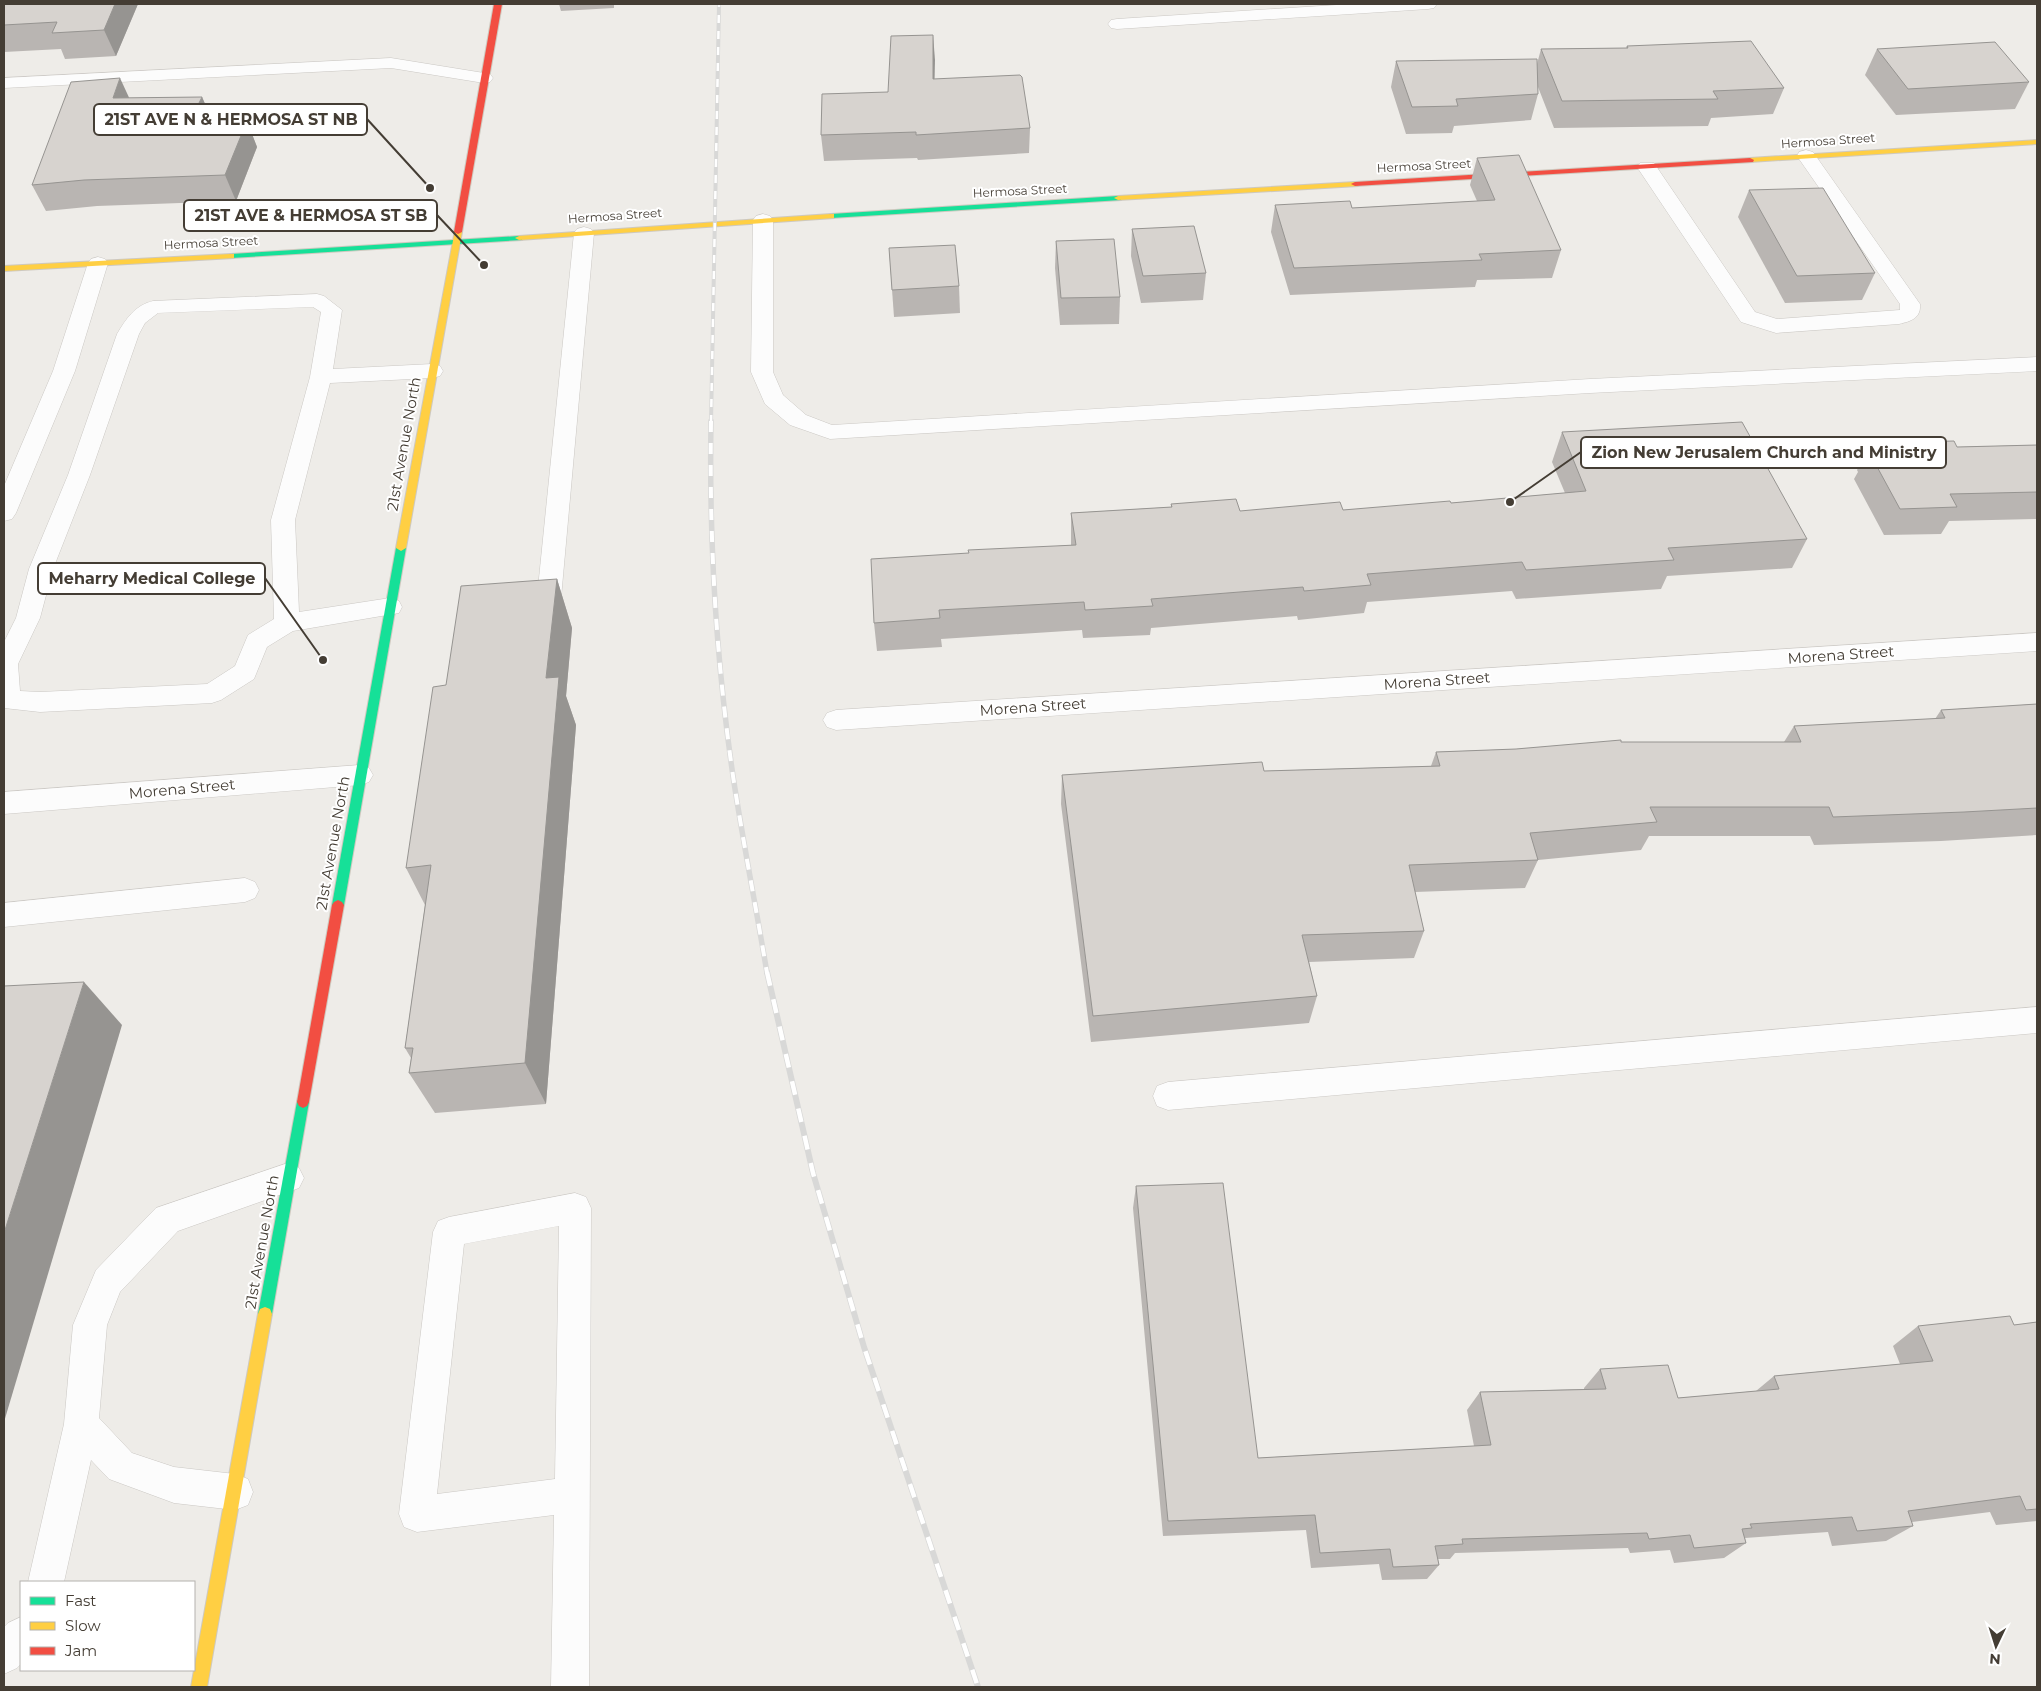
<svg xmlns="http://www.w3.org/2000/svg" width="2041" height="1691" font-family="Montserrat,sans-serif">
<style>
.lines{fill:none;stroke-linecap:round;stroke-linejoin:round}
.lane-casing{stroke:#cbc8c4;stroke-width:1}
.street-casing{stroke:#cbc8c4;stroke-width:1}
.fast-casing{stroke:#cec9bf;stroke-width:2}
.slow-casing{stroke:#cec9bf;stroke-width:2}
.jam-casing{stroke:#cec9bf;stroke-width:2}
.lane{fill:#fcfcfc;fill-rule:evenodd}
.street{fill:#fcfcfc;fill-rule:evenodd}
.fast{fill:#16e098;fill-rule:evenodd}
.slow{fill:#ffcf43;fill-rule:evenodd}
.jam{fill:#f24e42;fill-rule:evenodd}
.rail-far2-casing{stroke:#d8d8d7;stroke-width:4}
.rail-far1-casing{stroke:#d8d8d7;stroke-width:5.5}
.rail-casing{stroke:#d8d8d7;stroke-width:6}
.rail-far2{stroke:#fff;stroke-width:2.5;stroke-dasharray:8;stroke-linecap:butt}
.rail-far1{stroke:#fff;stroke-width:4;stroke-dasharray:11;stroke-linecap:butt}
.rail{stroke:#fff;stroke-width:4.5;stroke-dasharray:14;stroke-linecap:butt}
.wall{fill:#b9b5b2}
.shaded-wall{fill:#969491}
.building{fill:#d7d3cf;stroke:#969491}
.labels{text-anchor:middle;stroke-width:4;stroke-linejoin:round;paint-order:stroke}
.far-street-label{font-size:12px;fill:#443d34;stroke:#fff}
.street-label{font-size:15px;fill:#443d34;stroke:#fff}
.leader{fill:none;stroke:#443d34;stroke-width:2}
.callout-dot{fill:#443d34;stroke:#fff;stroke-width:2}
.callout{fill:#fff;stroke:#443d34;stroke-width:2}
.callout-label{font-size:16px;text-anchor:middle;font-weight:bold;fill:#443d34}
</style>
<rect width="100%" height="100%" fill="#eeece8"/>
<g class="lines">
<g class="lane-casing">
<g id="lane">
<path d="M1352,4H1437L1434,8L1428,9L1117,29L1111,28L1108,24L1111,20L1117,19Z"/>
<path d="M391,58L484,73L490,74L493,78L490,82L484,83L391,68L4,88V78Z"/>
<path d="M1806,150L1813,152L1920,304C1921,318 1912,321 1899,324L1776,333L1741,322L1637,167L1640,163H1654L1755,312L1777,319L1900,310V304L1797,156L1799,152Z"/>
<path d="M763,214L770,216L773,220V372L783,395L806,415L832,425L1590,379L2037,357V371L1590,393L830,439L790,425L765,404L751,372L753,220L756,216Z"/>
<path d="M584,227L591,229L594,233L561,598L558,604L549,607L540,604L537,598L574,233L577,229Z"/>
<path d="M98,257L105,259L108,263L75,371L16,513L12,519L4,521V486L53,371L88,263L91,259Z"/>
<path d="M317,294L324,296L342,310L333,369L432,364L440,366L443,371L440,376L432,378L330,383L295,520L299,612L390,598L399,601L402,607L399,613L293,631L267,647L254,679L221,700L212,703L40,712L4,708V642L16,618L29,569L68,475L117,334C126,319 135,305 153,301ZM313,307L321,312L310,377L271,520L274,619L248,635L235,666L207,684L40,692L20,691L18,664L40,618L53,569L90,475L139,334L145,323L158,313Z"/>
<path d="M245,878L255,882L259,890L255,898L245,902L4,927V903Z"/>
<path d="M2037,1007V1033L1168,1110L1157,1106L1153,1096L1157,1086L1168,1082Z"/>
<path d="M288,1163L299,1168L304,1178L299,1188L178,1231L120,1292L107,1325L99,1418L132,1453L174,1467L235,1474L248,1479L253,1492L248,1505L235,1510L174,1503L109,1479L91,1460L64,1582H28L64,1424L73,1325L96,1270L156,1208Z"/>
<path d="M575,1193L586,1197L591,1208L589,1687H551L554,1515L417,1532L404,1527L399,1514L433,1232L438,1221L449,1217ZM559,1226L555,1479L437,1494L464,1244Z"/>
<path d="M21,1617V1664L17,1668L4,1674V1627L8,1623Z"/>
</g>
</g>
<g class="street-casing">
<g id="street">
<path d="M2037,633V651L836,730L827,727L823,720L827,713L836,710Z"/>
<path d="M360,765L369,768L373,775L369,782L360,785L4,814V792Z"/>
</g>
</g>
<g class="fast-casing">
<g id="fast">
<path d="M1118,196H1121V200L831,218L827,216L831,214Z"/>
<path d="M519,236H522V240L231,258L227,256L231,254Z"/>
<path d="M401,545L406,548L344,905L342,908H334L332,905L396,548Z"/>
<path d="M303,1096L307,1098L309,1102L272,1314L270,1319L265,1321L260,1319L258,1314L297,1102L299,1098Z"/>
</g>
</g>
<g class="slow-casing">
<g id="slow">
<path d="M2037,140V144L1750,162L1746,160L1750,158Z"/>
<path d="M1355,182H1358V186L1118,200L1114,198L1118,196Z"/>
<path d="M831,214H834V218L519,240L515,238L519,236Z"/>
<path d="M455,230L462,232L406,548L401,551L396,548Z"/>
<path d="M231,254H234V258L4,271V266Z"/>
<path d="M265,1307L270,1309L272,1314L207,1687H191L258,1314L260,1309Z"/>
</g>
</g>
<g class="jam-casing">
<g id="jam">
<path d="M494,4H502L462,232L458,234L454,232Z"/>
<path d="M1750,158L1754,160L1753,162L1355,186L1351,184L1355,182Z"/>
<path d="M338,900L342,902L344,905L309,1102L307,1106L303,1108L299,1106L297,1102L332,905L334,902Z"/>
</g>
</g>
<use href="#lane" class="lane"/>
<use href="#street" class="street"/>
<use href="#fast" class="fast"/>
<use href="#slow" class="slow"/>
<use href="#jam" class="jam"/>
<g class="rail-far2-casing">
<path id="rail-far2" d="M711,423L719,4"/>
</g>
<g class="rail-far1-casing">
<path id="rail-far1" d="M711,421C709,539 716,659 733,776C743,842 756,907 767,973"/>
</g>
<g class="rail-casing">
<path id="rail" d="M767,972L813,1173L864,1347L978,1687"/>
</g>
<use href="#rail-far2" class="rail-far2"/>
<use href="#rail-far1" class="rail-far1"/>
<use href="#rail" class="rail"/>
</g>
<g class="wall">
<path d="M4,4H138L116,56L65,59L61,49L4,52Z"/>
<path d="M559,4H614V8L561,11Z"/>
<path d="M933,35L934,79L1030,128L1029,153L918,160L917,158L824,161L821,135L888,92Z"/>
<path d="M1627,46L1784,88L1773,114L1711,118L1708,126L1554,128L1538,87V94L1531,120L1454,126L1452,133L1406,134L1391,87L1396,61L1537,64L1541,49L1626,48Z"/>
<path d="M1877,49L2029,82L2015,109L1896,115L1865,75Z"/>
<path d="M202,97L213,122L247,121L257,147L236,201L97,206L46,211L32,185L129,98Z"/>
<path d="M1477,158L1561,250L1552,278L1477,280L1475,287L1290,295L1271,232L1275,205L1352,208L1477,201L1470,185Z"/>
<path d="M1749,190L1875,273L1862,300L1785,303L1738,217Z"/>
<path d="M1132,229L1206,273L1203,300L1141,303L1131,256Z"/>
<path d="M1056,241L1120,297L1119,324L1060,325L1055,268Z"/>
<path d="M889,248L959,286L960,313L894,317Z"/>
<path d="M1562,432L1807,539L1792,568L1667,576L1661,589L1516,599L1512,591L1367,602L1364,613L1298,620L1297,616L1151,628L1150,635L1083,638L1082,630L941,639L942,647L877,651L874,623L969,553L1071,545V513L1171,507V504L1240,511L1343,510L1451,503L1565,493L1552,462Z"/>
<path d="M1872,443L1957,447L2037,445V519L1949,521L1941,534L1884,535L1854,479L1858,472L1857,470Z"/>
<path d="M557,579L572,628L566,696L576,725L546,1104L435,1113L409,1073L411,1058L405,1048L425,905L406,868L446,685Z"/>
<path d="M2037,704V835L1941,841L1814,845L1810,836H1649L1641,850L1538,860L1525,888L1415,892L1424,931L1414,958L1309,962L1317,996L1309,1023L1091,1042L1061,804L1062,775L1264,771L1431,766L1436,752L1516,749L1621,742H1784L1794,726L1935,719L1941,710Z"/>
<path d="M1136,1186L1258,1458L1474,1446L1467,1410L1480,1392L1584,1389V1388L1600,1369L1678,1398L1756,1391L1774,1376L1900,1364L1893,1346L1918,1326L2014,1325L2037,1322V1521L1996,1525L1990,1512L1912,1522L1913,1526L1886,1541L1832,1546L1828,1532L1745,1538L1746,1543L1724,1558L1674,1563L1670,1550L1630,1553L1628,1548L1455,1553L1450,1559H1438L1439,1565L1427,1579L1382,1580L1379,1564L1311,1568L1306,1530L1163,1536L1133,1208Z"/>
</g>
<g class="shaded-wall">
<path d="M115,4H138L116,56L104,30Z"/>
<path d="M933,35L935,60L934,104L933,79Z"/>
<path d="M120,78L132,104L113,98Z"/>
<path d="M202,97L213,122L189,123Z"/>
<path d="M247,121L257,147L236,201L225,175Z"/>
<path d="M557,579L572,628L566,696L576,725L546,1104L525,1063L546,678Z"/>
<path d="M84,982L122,1025L4,1422V1233Z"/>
</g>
<g class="building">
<path d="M4,4H115L104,30L52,33L57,22L4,25Z"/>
<path d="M933,35V79L1020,75L1022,77L1030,128L916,135V132L821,135L822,94L888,92L891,36Z"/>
<path d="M1751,41L1784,88L1713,91L1718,99L1562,101L1541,49L1628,48L1627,46Z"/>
<path d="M1995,42L2029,82L1908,89L1877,49Z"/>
<path d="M1537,59L1538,94L1456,99L1458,106L1412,107L1396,61Z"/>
<path d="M120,78L113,98L202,97L189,123L247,121L225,175L84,180L32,185L71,82Z"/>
<path d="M1519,155L1561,250L1479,254L1482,260L1294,268L1275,205L1350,201L1352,208L1495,200L1477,158Z"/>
<path d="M1823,188L1875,273L1797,276L1749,190Z"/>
<path d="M1194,226L1206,273L1143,276L1132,229Z"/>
<path d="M1114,239L1120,297L1061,298L1056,241Z"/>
<path d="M955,245L959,286L892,290L889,248Z"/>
<path d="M1742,422L1807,539L1668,548L1674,560L1526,570L1522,562L1367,574L1371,585L1304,591L1303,587L1151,599L1153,606L1085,610L1084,602L939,610L940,618L874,623L871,559L969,553L968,550L1076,545L1071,513L1172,507L1171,504L1236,499L1240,511L1340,502L1343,510L1450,501L1451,503L1586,491L1562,432Z"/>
<path d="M1954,441L1957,447L2037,445V492L1950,494L1957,507L1900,509L1869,452H1876L1872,443Z"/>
<path d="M557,579L546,678L559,677L525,1063L409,1073L413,1048H405L431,865L406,868L433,687L446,685L461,586Z"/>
<path d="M2037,704V808L1964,812L1833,817L1829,807H1650L1657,822L1530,833L1538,860L1409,865L1424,931L1302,935L1317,996L1093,1016L1062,775L1262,762L1264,771L1440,766L1436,752L1516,749L1621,740V742H1801L1794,726L1945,718L1941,710Z"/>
<path d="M84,982L4,1233V986Z"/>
<path d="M1223,1183L1258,1458L1491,1445L1480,1392L1606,1389L1600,1369L1668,1365L1678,1398L1779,1389L1774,1376L1933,1361L1918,1326L2010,1316L2014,1325L2037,1322V1509L2026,1510L2020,1496L1908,1511L1913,1526L1857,1531L1852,1517L1750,1524L1752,1528L1742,1529L1746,1543L1694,1548L1690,1535L1649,1539L1647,1533L1462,1539L1463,1544L1435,1546L1439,1565L1393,1567L1390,1549L1320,1553L1315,1515L1168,1521L1136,1186Z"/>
</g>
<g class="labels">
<g class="far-street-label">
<text transform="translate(1828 141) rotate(-4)" y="4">Hermosa Street</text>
<text transform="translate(1424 166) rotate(-3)" y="4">Hermosa Street</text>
<text transform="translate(1020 191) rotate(-3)" y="4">Hermosa Street</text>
<text transform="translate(615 216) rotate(-4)" y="4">Hermosa Street</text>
<text transform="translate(211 243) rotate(-3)" y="4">Hermosa Street</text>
</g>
<g class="street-label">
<text transform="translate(404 444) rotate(-80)" y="5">21st Avenue North</text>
<text transform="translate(1841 655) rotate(-4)" y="5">Morena Street</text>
<text transform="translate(1437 681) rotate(-4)" y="5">Morena Street</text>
<text transform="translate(1033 707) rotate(-4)" y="5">Morena Street</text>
<text transform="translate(182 789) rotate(-5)" y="5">Morena Street</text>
<text transform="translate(333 843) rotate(-80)" y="5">21st Avenue North</text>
<text transform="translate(262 1242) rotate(-80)" y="5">21st Avenue North</text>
</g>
</g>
<path class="leader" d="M430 188L367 119M484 265L437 215M1510 502L1581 452M323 660L265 578"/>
<g class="callout-dot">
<circle cx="430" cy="188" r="5"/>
<circle cx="484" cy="265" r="5"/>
<circle cx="1510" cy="502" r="5"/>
<circle cx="323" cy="660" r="5"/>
</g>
<g class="callout">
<rect x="94" y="104" width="273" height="31" rx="5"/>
<rect x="184" y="200" width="253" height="31" rx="5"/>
<rect x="1581" y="437" width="365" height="31" rx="5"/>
<rect x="38" y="563" width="227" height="31" rx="5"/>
</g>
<g class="callout-label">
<text x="231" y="125">21ST AVE N &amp; HERMOSA ST NB</text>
<text x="311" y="221">21ST AVE &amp; HERMOSA ST SB</text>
<text x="1764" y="458">Zion New Jerusalem Church and Ministry</text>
<text x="152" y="584">Meharry Medical College</text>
</g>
<rect width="2041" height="1691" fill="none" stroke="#443d34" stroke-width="10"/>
<rect x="20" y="1581" width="175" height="90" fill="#ffffff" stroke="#b4b1ae"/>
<rect x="30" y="1597" width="25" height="8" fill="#16e098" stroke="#b4b1ae"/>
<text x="65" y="1606" font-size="15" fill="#443d34">Fast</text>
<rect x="30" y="1622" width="25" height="8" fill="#ffcf43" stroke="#b4b1ae"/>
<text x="65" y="1631" font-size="15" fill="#443d34">Slow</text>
<rect x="30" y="1647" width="25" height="8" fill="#f24e42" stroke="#b4b1ae"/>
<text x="65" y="1656" font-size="15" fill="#443d34">Jam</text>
<g transform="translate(1996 1646) rotate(184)" stroke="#ffffff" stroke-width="4" paint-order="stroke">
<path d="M0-4L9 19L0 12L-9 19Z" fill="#443d34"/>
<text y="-8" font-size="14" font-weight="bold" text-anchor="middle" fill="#443d34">N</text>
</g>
</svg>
